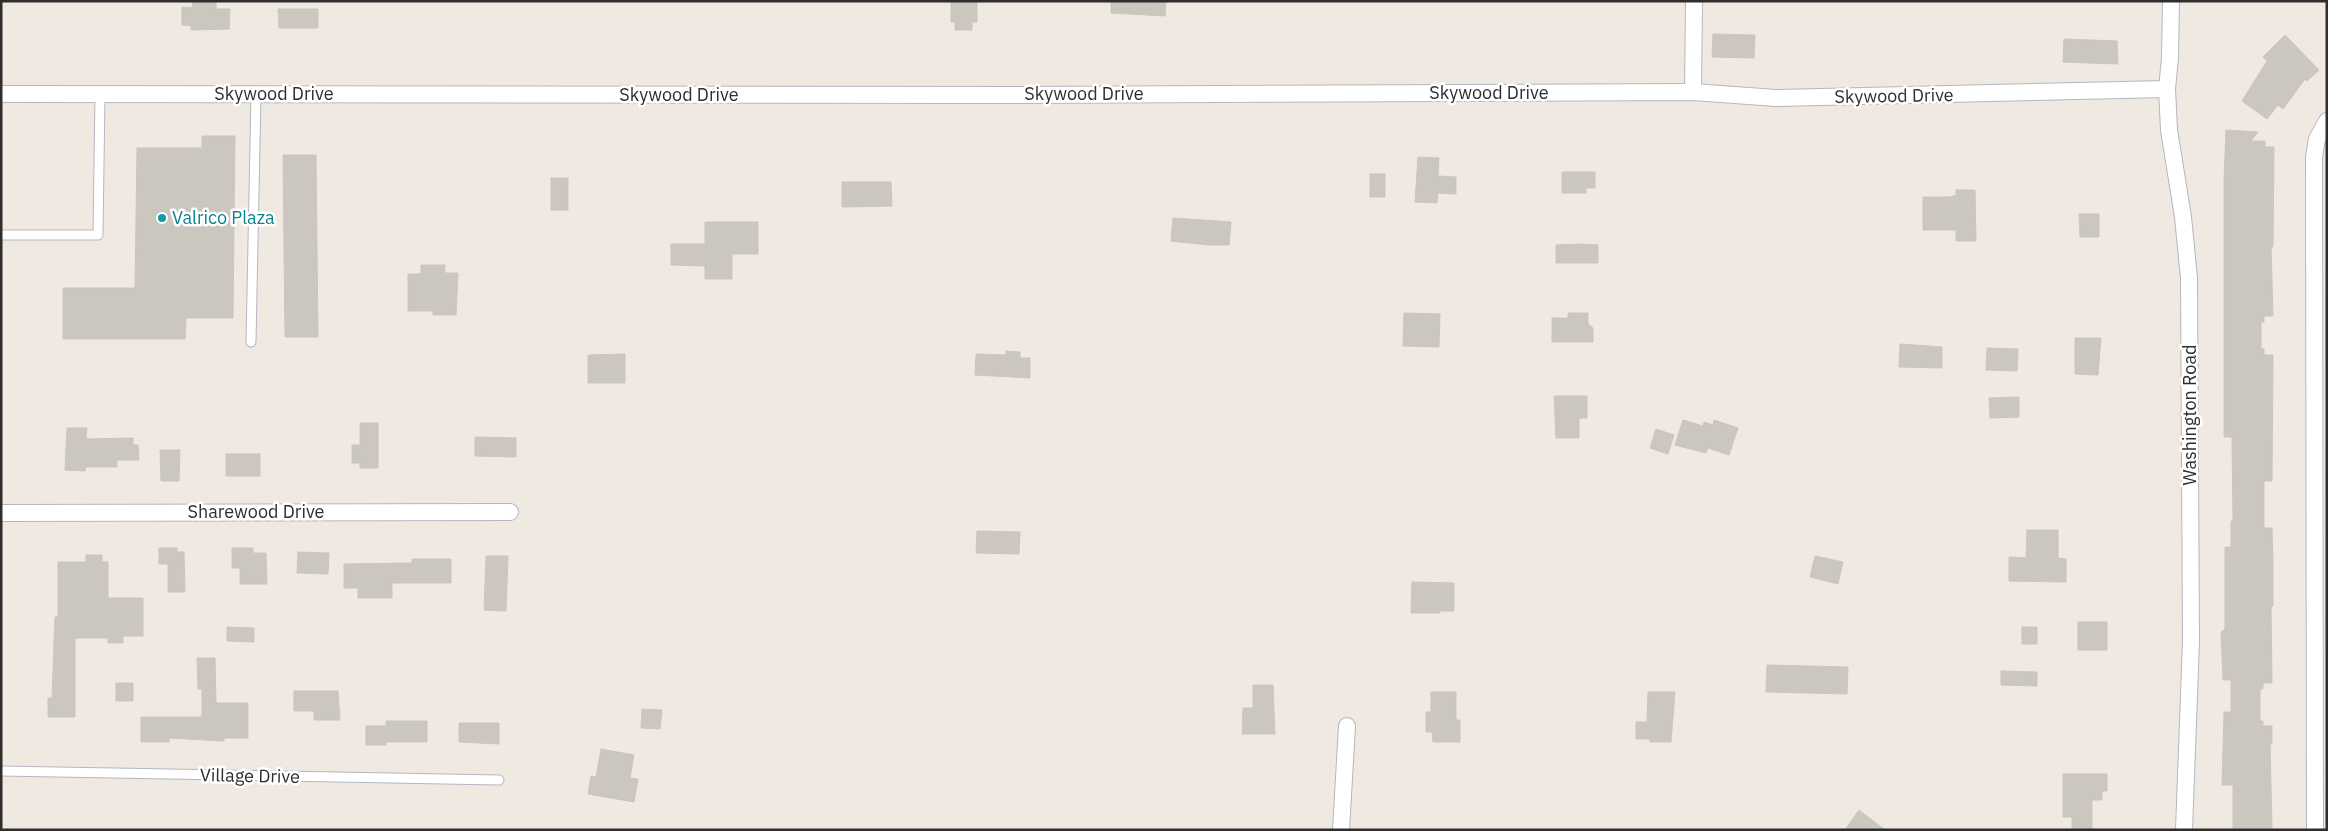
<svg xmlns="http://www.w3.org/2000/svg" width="2328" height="831" font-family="'IBM Plex Sans',sans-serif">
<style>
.building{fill:#cbc7bf;stroke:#cbc5ba}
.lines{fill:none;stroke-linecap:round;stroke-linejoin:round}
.service-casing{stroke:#b4b7c1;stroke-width:11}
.minor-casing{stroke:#b4b7c1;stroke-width:18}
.service{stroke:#fff;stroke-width:9}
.minor{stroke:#fff;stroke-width:16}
.culture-dot{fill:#0f9aa8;stroke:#fff;stroke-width:2}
.labels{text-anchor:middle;stroke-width:5;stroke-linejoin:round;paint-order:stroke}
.street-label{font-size:18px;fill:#2e2e2e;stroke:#fff}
.culture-label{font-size:18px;fill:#0d838f;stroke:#fff;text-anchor:start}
</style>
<rect width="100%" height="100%" fill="#efe9e1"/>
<g class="building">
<path d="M193,1H216V9H230L229,29L191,30V26L182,25V7L192,8Z"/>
<path d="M951,1H977V22H972V30H955V22H951Z"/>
<path d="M1111,1H1166L1165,16L1111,13Z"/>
<path d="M278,9H318V28H279Z"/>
<path d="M1713,34L1755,35L1754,58L1712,57Z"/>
<path d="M2285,35L2319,70L2307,81L2305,79L2283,109L2278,105L2267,119L2242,101L2267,61L2263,57Z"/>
<path d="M2064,39L2117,41L2118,64L2063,62Z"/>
<path d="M2226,130L2258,132L2251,141H2265V147H2274L2273,247H2271L2273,316H2264V322H2261V349H2264V355H2273L2272,481H2264V528H2272L2273,562V606H2271L2272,683H2263V689H2260V721H2263V726H2272V743H2270L2272,828H2233V785H2222L2224,712H2231V680H2223L2221,632L2225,629V547H2231V521H2233L2232,437H2224V181Z"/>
<path d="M202,136H235L233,318H186L185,339H63V288H135L137,148H202Z"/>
<path d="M283,155H316L318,337H285Z"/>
<path d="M1418,157L1439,158L1438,176L1456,177V194L1438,193L1437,203L1415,202Z"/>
<path d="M1562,172H1595V188H1586V193H1562Z"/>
<rect x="1370" y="174" width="15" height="23"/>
<rect x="551" y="178" width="17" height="32"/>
<path d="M842,182H891L892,206L842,207Z"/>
<path d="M1956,190H1975L1976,241H1956V230H1923V197H1950L1956,195Z"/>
<path d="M2079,214H2099V237H2080Z"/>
<path d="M1173,218L1231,222L1229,245H1208L1171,241Z"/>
<path d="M705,222H758V254H732V279H705V266L671,265V244H705Z"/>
<path d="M1582,244L1598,245V263H1556V245Z"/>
<path d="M421,265H445V273H458L456,315H433V311H408V274H421Z"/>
<path d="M1404,313L1440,314L1439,347L1403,346Z"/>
<path d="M1568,313H1588V324L1593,328V342H1552V318H1568Z"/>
<path d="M2075,338H2101L2098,375L2075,374Z"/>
<path d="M1900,344L1942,347V368L1899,367Z"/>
<path d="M1987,348L2018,349L2017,371L1986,370Z"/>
<path d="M1006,351L1020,352V358H1030V378L975,375L976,354L1006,355Z"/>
<path d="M625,354V383H588V355Z"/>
<path d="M1554,396H1587V418H1579V438H1556Z"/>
<path d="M2019,397V417L1990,418L1989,398Z"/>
<path d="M1683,420L1703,426L1704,422L1713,425L1714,420L1738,428L1729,455L1708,448L1706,453L1675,445Z"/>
<path d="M360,423H378V468H360V463H352V445H360Z"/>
<path d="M67,428H87L86,439L133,438V445H138L139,460H117V467H86L85,471L65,470Z"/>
<path d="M1656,429L1674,435L1668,454L1650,448Z"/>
<path d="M475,437L516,438V457L475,456Z"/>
<path d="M160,450H180L179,481H161Z"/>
<rect x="226" y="454" width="34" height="22"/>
<path d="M2027,530H2058V558L2066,559V582L2009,581V557L2026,558Z"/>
<path d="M977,531L1020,532L1019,554L976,553Z"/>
<path d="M159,548H177V552H184L185,592H168V564H159Z"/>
<path d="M232,548H253V553H266L267,584H240V568H232Z"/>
<path d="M298,552L329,553L328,574L297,573Z"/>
<path d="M86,555H102V562H108V598H143V636H123V643H108V638H75V717H48V698H52L55,617H58V562H86Z"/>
<path d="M486,556H508L506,611L484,610Z"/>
<path d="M1815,556L1843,562L1838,584L1810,577Z"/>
<path d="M412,559H451V583H392V598H358V588H344V564L412,563Z"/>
<path d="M1412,582L1454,583V611H1440V613H1411Z"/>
<rect x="2078" y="622" width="29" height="28"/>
<path d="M227,627L254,628V642L227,641Z"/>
<rect x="2022" y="627" width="15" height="17"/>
<path d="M197,658H215L216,703H248V738H224V741L169,738V742H141V717H202V689H198Z"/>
<path d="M1767,665L1848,667L1847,694L1766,692Z"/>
<path d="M2001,671L2037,672V686L2001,685Z"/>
<rect x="116" y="683" width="17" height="18"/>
<path d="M1253,685H1273L1275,734H1242L1243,708H1253Z"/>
<path d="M294,691H338L340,720H314V711H294Z"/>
<path d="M1431,692H1456V720H1460V742H1433L1432,732H1426V712H1431Z"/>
<path d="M1648,692H1675L1671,742H1650V739H1636V722H1647Z"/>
<path d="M642,709L662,710L660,729L641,728Z"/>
<path d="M386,721H427V742H386V745H366V726H386Z"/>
<path d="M459,723H499V744L459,742Z"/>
<path d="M601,749L634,755L630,778L638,779L634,802L588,794L591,776L596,777Z"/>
<path d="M2063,774H2107V791H2102V800H2092V830H2072V817H2063Z"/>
<path d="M1859,810L1885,830H1845Z"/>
</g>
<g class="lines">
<g class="service-casing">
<g id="service">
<path d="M1,235H98L100,94"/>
<path d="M251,342L256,94"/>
<path d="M1,771L499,780"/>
</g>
</g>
<g class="minor-casing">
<g id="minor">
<path d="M2171,1L2170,58L2167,89L2169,130L2183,217L2189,278L2191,641L2184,830"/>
<path d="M1693,92L1694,1"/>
<path d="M1,94L1016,95L1693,92L1776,98L2167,89"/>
<path d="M1,513L510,512"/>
<path d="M1341,830L1347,726"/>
<path d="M2315,830L2314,157L2317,139L2327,121"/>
</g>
</g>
<use href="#service" class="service"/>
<use href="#minor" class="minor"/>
</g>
<circle class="culture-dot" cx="162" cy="218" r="5"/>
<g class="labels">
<g class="street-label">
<text x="1489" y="99">Skywood Drive</text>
<text x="274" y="100">Skywood Drive</text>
<text x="1084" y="100">Skywood Drive</text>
<text x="679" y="101">Skywood Drive</text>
<text transform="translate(1894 96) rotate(-1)" y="6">Skywood Drive</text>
<text transform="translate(2190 415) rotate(-90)" y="6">Washington Road</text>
<text x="256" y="518">Sharewood Drive</text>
<text transform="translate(250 776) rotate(1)" y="6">Village Drive</text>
</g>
<g class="culture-label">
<text x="172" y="224">Valrico Plaza</text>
</g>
</g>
<rect width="2328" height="831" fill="none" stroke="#2e2e2e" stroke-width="5"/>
</svg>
